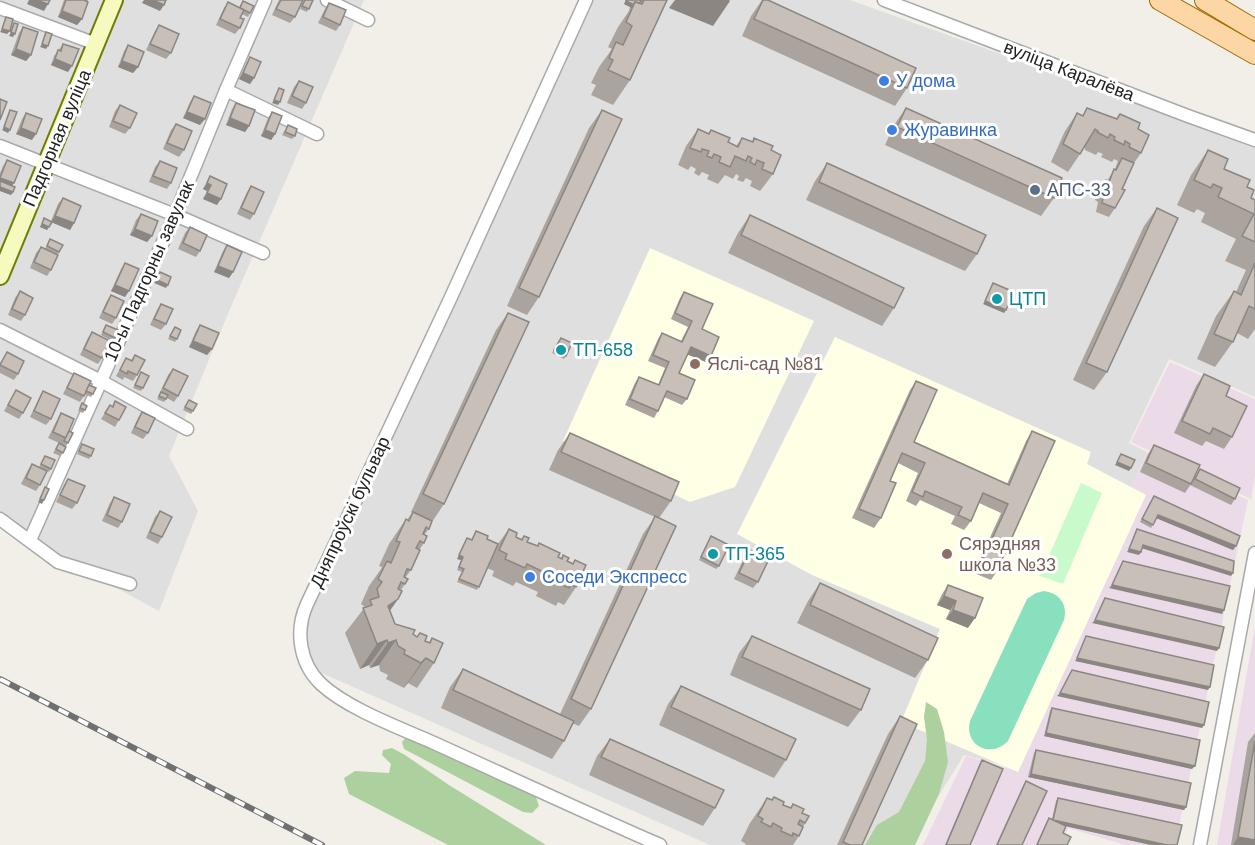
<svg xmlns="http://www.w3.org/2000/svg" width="1255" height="845" font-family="Helvetica,sans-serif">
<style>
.residential{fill:#e0dfdf}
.industrial{fill:#ebdbe8}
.education{fill:#ffffe5}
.forest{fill:#add19e}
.park{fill:#c8facc}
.pitch{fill:#88e0be}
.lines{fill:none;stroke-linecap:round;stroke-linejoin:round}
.street-casing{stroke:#a9a9a9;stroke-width:15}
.secondary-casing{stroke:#707d05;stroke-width:20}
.primary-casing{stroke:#a06b00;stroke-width:22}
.street{stroke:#fff;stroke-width:12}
.secondary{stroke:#f7fabf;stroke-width:16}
.primary{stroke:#fcd6a4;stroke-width:20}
.rail-casing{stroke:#707070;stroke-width:6}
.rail{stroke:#fff;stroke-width:4;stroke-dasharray:11;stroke-linecap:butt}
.wall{fill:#aba49e}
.shaded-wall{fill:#8b8681}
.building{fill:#c7bfb8;stroke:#8b8681;stroke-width:1.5}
.shop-dot{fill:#3f7fe0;stroke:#fff;stroke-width:2}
.service-dot{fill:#5c6f8a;stroke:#fff;stroke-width:2}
.culture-dot{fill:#0f9aa8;stroke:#fff;stroke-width:2}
.education-dot{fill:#8d6e63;stroke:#fff;stroke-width:2}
.labels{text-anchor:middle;stroke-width:6;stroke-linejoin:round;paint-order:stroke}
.street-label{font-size:18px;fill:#222;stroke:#fff}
.shop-label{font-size:18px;fill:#366cbe;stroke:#fff;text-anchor:start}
.service-label{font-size:18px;fill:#4e5e75;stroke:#fff;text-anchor:start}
.culture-label{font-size:18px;fill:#0d838f;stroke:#fff;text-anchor:start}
.education-label{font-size:18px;fill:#785e54;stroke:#fff;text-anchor:start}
</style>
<rect width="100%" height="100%" fill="#f2efe9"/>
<g class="residential">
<path d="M0,0H364L230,309L169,456L198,511L159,611L0,525Z"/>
<path d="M581,0H850L1255,145V397L1169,359L1129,443L1147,452L1007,766L964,755L908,845H710L315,670L300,629Z"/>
</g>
<g class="industrial">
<path d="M1170,362L1255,399V477L1251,499L1131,442Z"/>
<path d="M1147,452L1248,500L1175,845H1125L1068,828L1060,845H923L966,756L1018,771L1146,495L1131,487Z"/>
<path d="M1255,626V845H1217Z"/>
</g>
<g class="education">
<path d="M650,248L814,321L735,487L690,502L563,441Z"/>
<path d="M835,337L1091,452L1087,464L1146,495L1018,772L901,722L940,629L812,575L737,534Z"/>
</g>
<g class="forest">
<path d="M926,702L937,709L944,732L948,762L939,794L915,845H865L877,825L899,812L925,761L927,739L924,717Z"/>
<path d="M407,736L536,797L539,806L532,813L523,812L404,749L402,742Z"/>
<path d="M392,748L405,755L449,785L546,845H448L349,794L344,778L355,771L389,773L391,764L382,755L383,750Z"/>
</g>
<path class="park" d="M1081,483L1102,493L1063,584L1040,576Z"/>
<path class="pitch" d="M1044,591C1060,593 1068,605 1064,620L1008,741C991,759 964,746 970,721L1027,599L1036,593Z"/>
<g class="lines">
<g class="street-casing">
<g id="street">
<path d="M327,0L368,20"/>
<path d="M586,0L451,297L307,604C295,630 299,663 321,684C348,709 400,728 434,743C509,777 584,812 660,845"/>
<path d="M884,0L1188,116L1255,140"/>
<path d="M0,8L96,44"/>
<path d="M226,90L317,134"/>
<path d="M0,146L175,215L263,253"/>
<path d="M0,330L101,381L187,429"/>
<path d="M0,519L58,562L130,584"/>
<path d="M30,540L175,215L226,90L265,0"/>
<path d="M1200,845L1255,553"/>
</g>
</g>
<g class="secondary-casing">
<path id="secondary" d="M0,276L114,0"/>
</g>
<g class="primary-casing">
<g id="primary">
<path d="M1160,0L1255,54"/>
<path d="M1205,0L1255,30"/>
</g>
</g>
<use href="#street" class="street"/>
<use href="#secondary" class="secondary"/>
<use href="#primary" class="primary"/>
<g class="rail-casing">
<path id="rail" d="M0,679L322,845"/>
</g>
<use href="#rail" class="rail"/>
</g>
<g class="wall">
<path d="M64,0H88L82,19L77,25L58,17Z"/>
<path d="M279,0H303L295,17L290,23L272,15Z"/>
<path d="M304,0H313L307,12L300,9Z"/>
<path d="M626,0H666L630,80L613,105L591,95L596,85L591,83L599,67L612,49L608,47L618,27L629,11L630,7L624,4Z"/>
<path d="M762,0L907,88L895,106L742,36L751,16Z"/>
<path d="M243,1L250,13L248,17L242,14L240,18V28L235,34L216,25L224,8L228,2L239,7Z"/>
<path d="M329,3L340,25L336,31L318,23L325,9Z"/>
<path d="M159,25L171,53L166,59L146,50L155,31Z"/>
<path d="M23,27L31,55L26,61L11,55L19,33Z"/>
<path d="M63,44L68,72L51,65L54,56Z"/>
<path d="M128,45L138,67L133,73L118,67L124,51Z"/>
<path d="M250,57L254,78L250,84L239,79L246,64Z"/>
<path d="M299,81L306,103L302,109L287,103L294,87Z"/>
<path d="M194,96L200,125L183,118L190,102Z"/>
<path d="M236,103L249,126L245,132L226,125L232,109Z"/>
<path d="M120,105L130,128L125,134L109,127L115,111Z"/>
<path d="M906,108L1054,198L1041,216L885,145L894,125Z"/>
<path d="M1087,108L1116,119L1120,114L1138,129L1141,153L1134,163L1115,208L1109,217L1096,212L1098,202L1095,200L1100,190L1106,180L1107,181L1115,169L1118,161L1114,159L1112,162L1101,157L1103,154L1098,152L1096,155L1085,150V148H1084L1068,172L1051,162L1065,131L1077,113L1082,116Z"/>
<path d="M602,110L539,297L527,315L507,306L589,128Z"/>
<path d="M272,112L275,134L271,140L261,136L268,118Z"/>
<path d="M26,113L32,140L16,134L22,119Z"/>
<path d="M176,124L184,150L179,157L163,149L171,130Z"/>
<path d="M288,125L295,136L292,139L282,135Z"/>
<path d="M698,129L708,133L711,130L728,142L736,146L742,138L752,142L754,138L771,150L773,174L760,191L750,186L752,181L746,178L743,182L737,180L739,176L736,174L733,179L725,175L718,184L707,179L709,175L702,172L699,176L694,173L696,169L691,166L688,170L678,165L686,146Z"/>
<path d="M1208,150L1224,169L1247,187L1251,198L1255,200V329L1248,339L1237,333L1233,342L1215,367L1197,359L1216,316L1234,291L1236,292L1246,270L1225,261L1236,239L1201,222L1205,213L1197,209L1194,213L1177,205L1191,175Z"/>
<path d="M7,160L13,192L11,195L0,191V173L3,166Z"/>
<path d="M160,161L171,183L167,189L149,182L155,167Z"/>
<path d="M827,163L977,254L965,271L806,200L815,181Z"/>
<path d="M210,176L217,205L203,199L207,191L203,189Z"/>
<path d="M251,186L254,214L250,220L237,214L247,192Z"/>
<path d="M63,198L74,223L70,230L51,222L47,230L40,227L44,218L51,221L58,204Z"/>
<path d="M1157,208L1107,372L1094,390L1073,380L1144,226Z"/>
<path d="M141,214L152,236L147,242L130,235L136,220Z"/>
<path d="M750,215L894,308L882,326L728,253L738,233Z"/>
<path d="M190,227L200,251L196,257L178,249L185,233Z"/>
<path d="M50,239L59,252L51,270L47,276L30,268L36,253L41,247L45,249Z"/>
<path d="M227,245L233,272L229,278L214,272L223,251Z"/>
<path d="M125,263V297L111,291L121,269Z"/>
<path d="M20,291L25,315L21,321L8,315L15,298Z"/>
<path d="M684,292L702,329L706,362L688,354L679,373L687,399L682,405L664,397L658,411L654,418L625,405L635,383L639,377L658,385L665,368L648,361L658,339L662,333L681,341L688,327L671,319L680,298Z"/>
<path d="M111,295L116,318L112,324L99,318L107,301Z"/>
<path d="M161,304L166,324L161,330L150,325L157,310Z"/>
<path d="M508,313L444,504L432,522L429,529L424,535V543L419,550L411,570L405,578V584L401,590L398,599L390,611L395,624L417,637L420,633L425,641L429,642L432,638L434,663L417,688L408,683L404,688L386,679L388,675L380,671L379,665L370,668L369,665L360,669L345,633L365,607L361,604L369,586L381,569L382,567L379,566L389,544L406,519L407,520L412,513L411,512L496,330Z"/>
<path d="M106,325L115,338L112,341L101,335Z"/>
<path d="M200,325L212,349L207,355L189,347L196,331Z"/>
<path d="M175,327L177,339L175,342L168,339Z"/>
<path d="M92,332L102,358L98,364L80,355L88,338Z"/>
<path d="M561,338L566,356L564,359L552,353Z"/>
<path d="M7,352L18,374L14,380L0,373V363Z"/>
<path d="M135,355L137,375L133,381L124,377L123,380L116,376L126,358L131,360Z"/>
<path d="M173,369L178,396L174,402L167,398L164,402L157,399L168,375Z"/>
<path d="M141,372L143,388L141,391L133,388Z"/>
<path d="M74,373L89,385L93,394L91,397L85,394L80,402L63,394L70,380Z"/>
<path d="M1204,374L1232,437L1224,449L1206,441L1202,446L1174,433L1196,386Z"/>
<path d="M916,381L914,442L1007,484L1026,441L1032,431L997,571L991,580L974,573L1001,513L979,503L971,521L964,530L951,524L955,516L920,500L916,506L906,501L918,473L898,463L890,481L881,518L874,528L852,518L910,390Z"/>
<path d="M16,390L23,413L19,419L4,411Z"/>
<path d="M43,391L51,419L46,425L30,417L39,398Z"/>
<path d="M189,400L193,411L191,414L183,410Z"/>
<path d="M115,401L119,420L115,427L101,419L110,405L112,406Z"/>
<path d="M82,403L85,410L83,413L78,411Z"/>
<path d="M142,412L148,433L143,439L131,433L138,418Z"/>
<path d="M61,413L69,431L68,443L66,446L48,438L57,420Z"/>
<path d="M570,433L671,501L659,518L591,709L579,726L572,723L564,741L552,759L441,708L450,687L463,669L560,714L643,534L655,517L549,470L558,450Z"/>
<path d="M59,443L63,453L60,456L53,453Z"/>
<path d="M82,444L91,456L89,459L77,454Z"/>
<path d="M1154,445L1191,484L1185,493L1140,472L1148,454Z"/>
<path d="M45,456L51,469L49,472L39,467Z"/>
<path d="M32,464L40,485L36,491L21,484L28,470Z"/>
<path d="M1200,469L1235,499L1231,505L1190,485Z"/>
<path d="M68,479L77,503L72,509L56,502L64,485Z"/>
<path d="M1154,496L1236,546L1233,550L1156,518L1151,528L1140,522Z"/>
<path d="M114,497L122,522L118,528L102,521L110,503Z"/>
<path d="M160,511L162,537L158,544L146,538L155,517Z"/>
<path d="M509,529L516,537L521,539L524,536L527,542L537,546L539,543L558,557L561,558L563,555L567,561L573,563L575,560L576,587L564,605L558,602L556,606L536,596L538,592L516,582L513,586L492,576L494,571L487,568L477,590L457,582L462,572L457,570L461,560L457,559L467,538L471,540L476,531L497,545Z"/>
<path d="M711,536L719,566L716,569L699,560Z"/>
<path d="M750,550L758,582L753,588L734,579L745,556Z"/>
<path d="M820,583L928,660L915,678L797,623L808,601Z"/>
<path d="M948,585L968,628L946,619L950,610L937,605L942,594Z"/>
<path d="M752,636L861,710L848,727L730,675L739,653Z"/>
<path d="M681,686L786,760L774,778L659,725L668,704Z"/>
<path d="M1052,708L1192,769L1044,736L1050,711Z"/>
<path d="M900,716L862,845H837L888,734Z"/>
<path d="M1255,733V845H1231L1248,742Z"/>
<path d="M610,739L715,808L703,826L589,775L597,756Z"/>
<path d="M1036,750L1186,807L1184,810L1028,777L1034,753Z"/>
<path d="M982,760L970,845H945L980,763Z"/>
<path d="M1026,781L1022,845H996L1024,784Z"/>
<path d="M774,797L783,805L790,808L793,804L802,813L805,823L799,836L793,845H745L746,844L741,841L750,823L767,798L772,800Z"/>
<path d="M1058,798L1151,845L1066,826L1063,833L1067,845H1036L1047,821L1049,818L1052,819L1056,801Z"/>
</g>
<g class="shaded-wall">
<path d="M29,0H36L48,4L44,11L27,4Z"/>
<path d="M144,0H153L164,5L160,11L142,3Z"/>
<path d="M675,0H729L730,1L713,26L669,8Z"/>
<path d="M626,1L632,4L630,7L624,4Z"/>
<path d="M62,11L82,19L77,25L58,17Z"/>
<path d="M2,29L10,31L7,34L0,32Z"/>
<path d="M11,32L15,34L13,37L9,36Z"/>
<path d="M42,44L48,46L46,49L40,47Z"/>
<path d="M16,49L31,55L26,61L11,55Z"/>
<path d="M55,59L72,66L68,72L51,65Z"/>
<path d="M122,61L138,67L133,73L118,67Z"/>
<path d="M243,73L254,78L250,84L239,79Z"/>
<path d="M274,100L280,102L278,105L272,103Z"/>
<path d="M187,112L205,119L200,125L183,118Z"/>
<path d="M230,118L249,126L245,132L226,125Z"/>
<path d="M4,127L10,130L8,133L2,130Z"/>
<path d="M21,128L36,134L32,140L16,134Z"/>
<path d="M265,130L275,134L271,140L261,136Z"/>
<path d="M0,178L14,183L10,189L0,185Z"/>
<path d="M207,183L211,185L207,191L203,189Z"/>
<path d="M0,187L13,192L11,195L0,191Z"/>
<path d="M207,193L221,199L217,205L203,199Z"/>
<path d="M55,216L74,223L70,230L51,222Z"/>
<path d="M42,224L49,227L47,230L40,227Z"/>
<path d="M135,229L152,236L147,242L130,235Z"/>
<path d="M218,266L233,272L229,278L214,272Z"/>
<path d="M157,280L168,285L166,288L154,283Z"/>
<path d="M115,285L129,291L125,297L111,291Z"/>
<path d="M985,301L1006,310L1004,313L983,304Z"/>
<path d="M193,341L212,349L207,355L189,347Z"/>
<path d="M691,347L711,356L706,362L686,354Z"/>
<path d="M1117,462L1131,468L1129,471L1115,465Z"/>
<path d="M40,499L44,500L42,504L38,502Z"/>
<path d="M1158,515L1236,546L1233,550L1156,518Z"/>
<path d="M1143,545L1233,573L1231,576L1141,548Z"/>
<path d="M1129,549L1141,552L1139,555L1127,552Z"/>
<path d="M459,555L463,557L461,560L457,559Z"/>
<path d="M1112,585L1224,610L1222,614L1109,588Z"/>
<path d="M944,596L956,601L950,610L937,605Z"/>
<path d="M398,599L380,624L370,631L388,606Z"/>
<path d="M953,610L975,618L968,628L946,619Z"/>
<path d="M1095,620L1219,648L1217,651L1092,623Z"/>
<path d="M387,640L369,665L360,669L377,644Z"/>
<path d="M396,640L379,665L370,668L388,643Z"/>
<path d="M426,658L408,683L404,688L421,663Z"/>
<path d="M1077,658L1210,687L1208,690L1075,661Z"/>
<path d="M1060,693L1204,725L1202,728L1057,696Z"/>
<path d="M1046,733L1195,766L1192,769L1044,736Z"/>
<path d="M1031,774L1186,807L1184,810L1028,777Z"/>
<path d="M1053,820L1167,845H1151L1051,823Z"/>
<path d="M1238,837L1255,840V845H1233Z"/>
</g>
<g class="building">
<path d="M36,0H50L48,4Z"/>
<path d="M66,0H84L88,2L82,19L62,11Z"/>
<path d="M153,0H166L164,5Z"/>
<path d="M281,0H303L295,17L276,9Z"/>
<path d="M305,0H313L309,9L302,6Z"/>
<path d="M626,0H642L639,3L635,2L631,8L632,4L626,1Z"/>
<path d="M644,0H667L630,80L608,70L613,60L609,58L616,42L623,45L632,26L626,22L635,2L642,4Z"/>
<path d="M763,0H768L916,68L907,88L754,19Z"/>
<path d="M243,1L254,6L250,13L240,8Z"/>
<path d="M228,2L244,10L240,18L244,19L240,28L220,19Z"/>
<path d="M329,3L346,10L340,25L323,17Z"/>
<path d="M6,17L13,19L10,31L2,29Z"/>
<path d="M14,23L18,24L15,34L11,32Z"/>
<path d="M159,25L179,34L171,53L150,44Z"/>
<path d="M23,27L38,32L31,55L16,49Z"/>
<path d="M46,32L52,34L48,46L42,44Z"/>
<path d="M63,44L79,49L72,66L55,59L58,50L61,51Z"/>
<path d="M128,45L144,52L138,67L122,61Z"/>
<path d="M250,57L261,62L254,78L243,73Z"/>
<path d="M299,81L313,87L306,103L292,96Z"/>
<path d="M279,88L284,90L280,102L274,100Z"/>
<path d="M194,96L211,103L205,119L187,112Z"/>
<path d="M0,99L7,102L0,120Z"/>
<path d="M236,103L255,110L249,126L230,118Z"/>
<path d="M120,105L137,113L130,128L113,121Z"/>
<path d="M906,108L1062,178L1054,198L897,127Z"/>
<path d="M1087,108L1117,119L1120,114L1140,123L1138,129L1149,135L1141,153L1129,147L1130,144L1125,141L1124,145L1114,140L1115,137L1110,134L1108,138L1097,132L1098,131L1095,129L1080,154L1063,144L1077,113L1083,116Z"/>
<path d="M10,110L17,112L10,130L4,127Z"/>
<path d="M602,110L622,119L539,297L519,288Z"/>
<path d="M272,112L282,116L275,134L265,130Z"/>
<path d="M26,113L42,119L36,134L21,128Z"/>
<path d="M176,124L192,131L184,150L167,143Z"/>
<path d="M288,125L297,129L295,136L285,132Z"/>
<path d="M698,129L709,134L711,130L730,138L728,142L738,147L742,138L753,142L754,138L773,146L771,150L781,155L773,174L762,169L764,163L757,160L755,165L750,162L752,158L748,156L746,161L735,156L730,167L719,162L721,157L714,154L712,158L707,156L709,151L702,149L701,152L690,148Z"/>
<path d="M1208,150L1228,159L1224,169L1250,180L1247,187L1254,190L1251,198L1255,200V242L1242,236L1254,214L1218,197L1222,188L1213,184L1211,188L1194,180Z"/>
<path d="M1122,158L1134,163L1122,189L1125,190L1115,208L1102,203L1104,192L1101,191L1106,180L1109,182L1114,169L1116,170Z"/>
<path d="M7,160L21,166L14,183L0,178Z"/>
<path d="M160,161L177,168L171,183L153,176Z"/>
<path d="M827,163L986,235L977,254L819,182Z"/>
<path d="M210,176L227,184L221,199L207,193L211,185L207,183Z"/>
<path d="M0,181L15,187L13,192L0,187Z"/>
<path d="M251,186L264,192L254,214L241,208Z"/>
<path d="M63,198L81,206L74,223L55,216Z"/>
<path d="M1157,208L1178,218L1107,372L1086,363Z"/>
<path d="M141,214L158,221L152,236L135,229Z"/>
<path d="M750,215L904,288L894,308L741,235Z"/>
<path d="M44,218L52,222L49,227L42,224Z"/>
<path d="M190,227L207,235L200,251L183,243Z"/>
<path d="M50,239L63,245L59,252L47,246Z"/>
<path d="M227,245L242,252L233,272L218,266Z"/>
<path d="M41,247L58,255L51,270L34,262Z"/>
<path d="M125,263L139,269L129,291L115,285Z"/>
<path d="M1255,263V309L1249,306L1233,342L1214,334L1234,291L1241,295Z"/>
<path d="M160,272L171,277L168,285L157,280Z"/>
<path d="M993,283L1014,292L1006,310L985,301Z"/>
<path d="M20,291L33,298L25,315L12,309Z"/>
<path d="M684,292L713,304L702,329L719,337L711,356L691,347L679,373L695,380L687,399L667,391L658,411L630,399L639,377L659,385L669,362L653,355L662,333L682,342L692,321L675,313Z"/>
<path d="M111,295L124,301L116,318L103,312Z"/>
<path d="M161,304L173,309L166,324L154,319Z"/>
<path d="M508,313L529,322L444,504L423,494Z"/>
<path d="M106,325L118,330L115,338L103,332Z"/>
<path d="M200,325L219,333L212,349L193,341Z"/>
<path d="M175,327L181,330L177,339L170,336Z"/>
<path d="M92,332L110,341L102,358L84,349Z"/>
<path d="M561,338L572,343L566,356L554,350Z"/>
<path d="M7,352L24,361L18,374L0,365Z"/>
<path d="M135,355L145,360L137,375L128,371L127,374L120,370L126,358L132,361Z"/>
<path d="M173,369L188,376L178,396L163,388Z"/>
<path d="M141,372L149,376L143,388L135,385Z"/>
<path d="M74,373L91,381L84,396L67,388Z"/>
<path d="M1204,374L1230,386L1226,396L1247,406L1232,437L1213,428L1210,434L1182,421Z"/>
<path d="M916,381L937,390L914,442L1009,485L1032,431L1055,441L997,571L981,563L1008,504L983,493L971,521L958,515L962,507L925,491L923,497L912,492L925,463L902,453L890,481L896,483L881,518L859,509Z"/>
<path d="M89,385L96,388L93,394L86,391Z"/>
<path d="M16,390L31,398L23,413L8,405Z"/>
<path d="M43,391L60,399L51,419L34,411Z"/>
<path d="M161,392L168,395L166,399L159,396Z"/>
<path d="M189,400L197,404L193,411L185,407Z"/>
<path d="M115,401L126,407L119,420L105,413L110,405L113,407Z"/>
<path d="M82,403L87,406L85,410L80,408Z"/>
<path d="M142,412L155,418L148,433L135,427Z"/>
<path d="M61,413L74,419L66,438L53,432Z"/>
<path d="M69,431L73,433L68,443L64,441Z"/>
<path d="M570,433L679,482L671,501L561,452Z"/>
<path d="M59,443L66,447L63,453L56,449Z"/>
<path d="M82,444L94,449L91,456L79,451Z"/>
<path d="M1154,445L1200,465L1191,484L1146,463Z"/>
<path d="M1121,454L1135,460L1131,468L1117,462Z"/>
<path d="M45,456L55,460L51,469L41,464Z"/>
<path d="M32,464L47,471L40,485L26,478Z"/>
<path d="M1200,469L1240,488L1235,499L1195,479Z"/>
<path d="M68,479L85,486L77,503L60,495Z"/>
<path d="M45,487L49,489L44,500L40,499Z"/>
<path d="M1154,496L1240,536L1236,546L1158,515L1153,525L1142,519Z"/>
<path d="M114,497L130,504L122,522L107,515Z"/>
<path d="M160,511L172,517L162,537L150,532Z"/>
<path d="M413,512L432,521L429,529L426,527L423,534L427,536L424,543L420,541L416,548L420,550L411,570L407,569L404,577L408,579L405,584L401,582L398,589L402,591L398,599L388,606L395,624L415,630L413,634L417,637L420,633L427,636L425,641L430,643L432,638L443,643L434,663L426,658L421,663L404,654L405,650L398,646L396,640L388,643L387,640L377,644L363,608L372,605L370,600L379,597L377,589L382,582L378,579L387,561L391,563L400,542L396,541L406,519L409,521Z"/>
<path d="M655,516L676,526L591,709L571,699Z"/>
<path d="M509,529L517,533L516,537L522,540L524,536L529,538L527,542L538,546L539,543L560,553L558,557L562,559L563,555L569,558L567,561L573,564L575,560L586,565L576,587L570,584L569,588L548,579L550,575L527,564L525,568L505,559L507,554L499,550Z"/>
<path d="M1137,529L1234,561L1233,573L1143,545L1141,552L1129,549Z"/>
<path d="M476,531L488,536L487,539L498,544L479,587L459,579L464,569L459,567L463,557L459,555L467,538L472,540Z"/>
<path d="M711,536L729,545L719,566L701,557Z"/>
<path d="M750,550L769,559L758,582L739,573Z"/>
<path d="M1123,561L1230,586L1224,610L1112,585Z"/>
<path d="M820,583L938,638L928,660L810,605Z"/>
<path d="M948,585L983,598L975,618L953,610L956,601L944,596Z"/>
<path d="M1105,598L1224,627L1219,648L1095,620Z"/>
<path d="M752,636L870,689L861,710L742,657Z"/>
<path d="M1086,636L1214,665L1210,687L1077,658Z"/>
<path d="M463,669L574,721L564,741L453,690Z"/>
<path d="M1072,670L1209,702L1204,725L1060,693Z"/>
<path d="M681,686L796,739L786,760L671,707Z"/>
<path d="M1052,708L1200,740L1195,766L1046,733Z"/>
<path d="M900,716L917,724L862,845H850L843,842Z"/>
<path d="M610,739L724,790L715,808L601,757Z"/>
<path d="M1255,741V840L1238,837Z"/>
<path d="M1036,750L1191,783L1186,807L1031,774Z"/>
<path d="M982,760L1003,769L970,845H946Z"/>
<path d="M1026,781L1047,791L1022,845H997Z"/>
<path d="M774,797L784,802L783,805L791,808L793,804L804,809L802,813L809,816L805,823L800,820L798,824L803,827L799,836L793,833L792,836L781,831L782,828L773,823L771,827L761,822L763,819L758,816L767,798L772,800Z"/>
<path d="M1058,798L1182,825L1177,845H1167L1053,820L1066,826L1063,833L1071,837L1067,845H1037L1049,818L1053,820Z"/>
</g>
<g class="shop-dot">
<circle cx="884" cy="81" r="6"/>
<circle cx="892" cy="130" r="6"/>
<circle cx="530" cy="577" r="6"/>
</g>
<circle class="service-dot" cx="1035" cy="190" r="6"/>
<g class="culture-dot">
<circle cx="997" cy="299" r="6"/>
<circle cx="561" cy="350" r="6"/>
<circle cx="713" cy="554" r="6"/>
</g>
<g class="education-dot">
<circle cx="695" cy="364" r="6"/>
<circle cx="947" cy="554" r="6"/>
</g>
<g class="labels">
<g class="street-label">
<text transform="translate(1069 71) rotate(21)" y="6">вуліца Каралёва</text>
<text transform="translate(57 138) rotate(-67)" y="6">Падгорная вуліца</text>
<text transform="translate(149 271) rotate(-66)" y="6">10-ы Падгорны завулак</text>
<text transform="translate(350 512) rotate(-65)" y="6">Дняпроўскі бульвар</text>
</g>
<g class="shop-label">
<text x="896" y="87">У дома</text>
<text x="904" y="136">Журавинка</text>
<text x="542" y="583">Соседи Экспресс</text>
</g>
<g class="service-label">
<text x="1047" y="196">АПС-33</text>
</g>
<g class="culture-label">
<text x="1009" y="305">ЦТП</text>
<text x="573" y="356">ТП-658</text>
<text x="725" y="560">ТП-365</text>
</g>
<g class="education-label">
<text x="707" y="370">Яслі-сад №81</text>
<text x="959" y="550">Сярэдняя<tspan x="959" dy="21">школа №33</tspan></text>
</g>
</g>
</svg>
